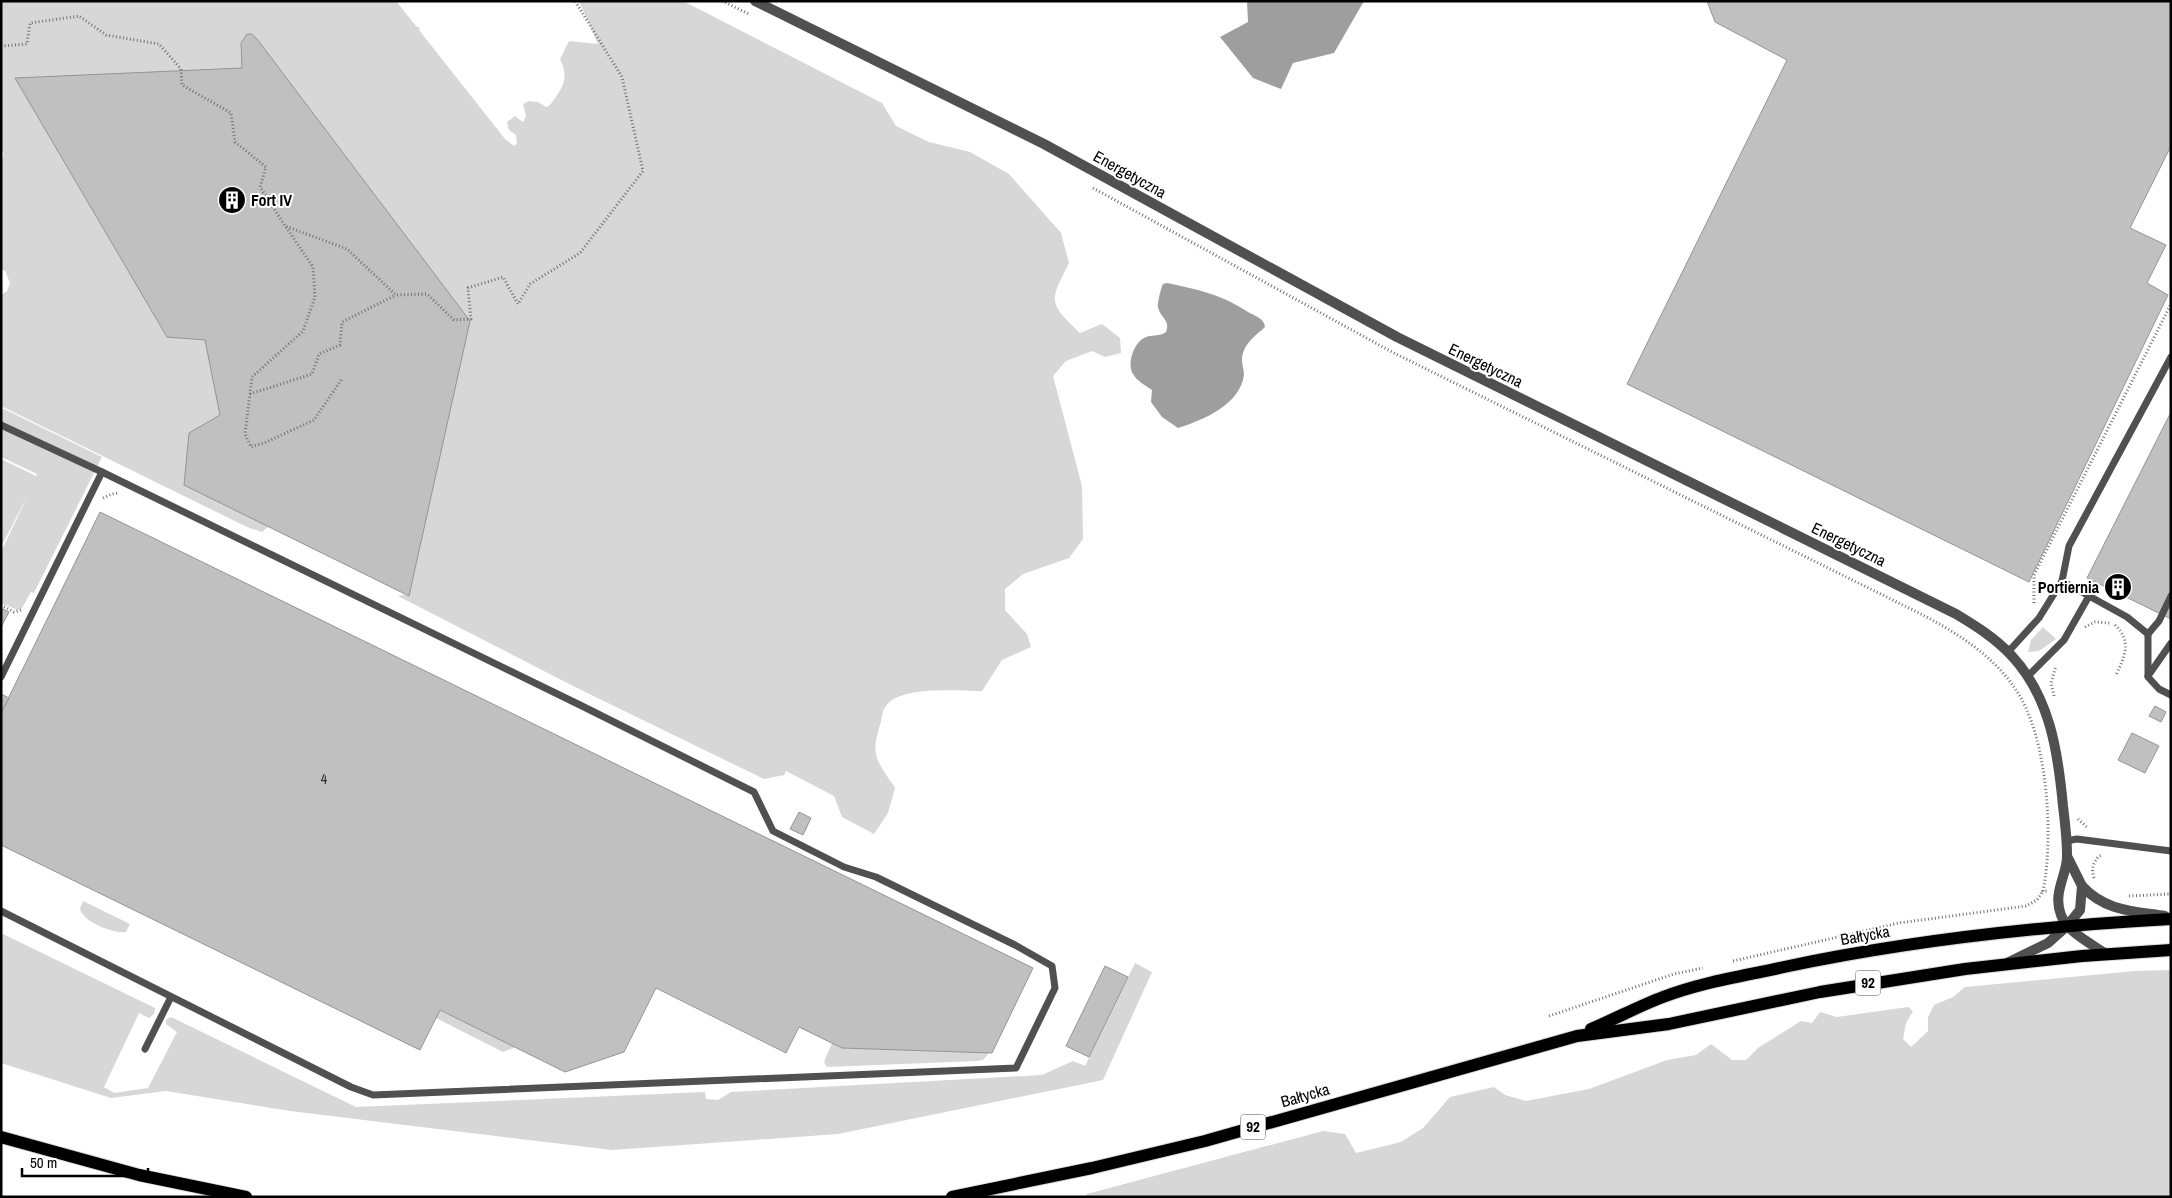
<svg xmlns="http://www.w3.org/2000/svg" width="2172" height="1198" font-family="'Archivo Narrow',sans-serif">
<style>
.green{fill:#d7d7d7}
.water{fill:#9e9e9e}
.building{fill:#c0c0c0;stroke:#949494}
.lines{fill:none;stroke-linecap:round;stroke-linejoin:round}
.primary-casing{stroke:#dbdbdb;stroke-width:14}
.path{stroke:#727272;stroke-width:3;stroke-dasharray:1 2.5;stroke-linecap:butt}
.lane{stroke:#505050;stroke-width:7}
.street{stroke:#505050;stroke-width:10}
.primary{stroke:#000;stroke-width:12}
.labels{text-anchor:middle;stroke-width:4;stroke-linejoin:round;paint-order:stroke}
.number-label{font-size:14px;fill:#303030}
.shield{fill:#fff;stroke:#4c4c4c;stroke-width:1}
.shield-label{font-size:15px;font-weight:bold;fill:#000}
.street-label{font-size:16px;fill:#000;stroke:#fff}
.poi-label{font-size:16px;font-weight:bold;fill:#000;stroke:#fff;text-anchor:start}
</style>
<rect width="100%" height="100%" fill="#fff"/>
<g class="green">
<path d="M1,1H396L416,26L420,28L419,30L505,139L514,146L517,143L516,135L509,130L507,122L515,116L523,122L526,116L523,104L529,101L538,102L546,107L550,105C562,89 570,79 560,59L569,41L598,44L579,1H683L882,103L896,126L929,142L970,152L1009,174L1061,233L1069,263C1050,301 1047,302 1080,333L1102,324L1120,338L1121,353L1105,357L1092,351L1066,361L1053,376L1082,486L1083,539L1069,558L1023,574L1005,589V610L1027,634L1031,647L1002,660L982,691C960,691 900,685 886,706C882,710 882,719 880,725C870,757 877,760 895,788L888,813L874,834L842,817L834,796L786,771L784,775L764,779L575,687L398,596L409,594L293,535L268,527L262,532L247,527L1,406V295L7,291L10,283L5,271L1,269V162L4,154L1,150Z"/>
<path d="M2,408L102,457L34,593L31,592L22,608L18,610L1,603V552L28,495L1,547V459L36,476L37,474L1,457Z"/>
<path d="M2043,627L2056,639L2039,651L2028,652L2031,640Z"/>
<path d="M83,901L130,924L126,932C114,934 83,922 80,909Z"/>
<path d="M1,933L155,1008L154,1014L149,1018L139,1013L104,1087L114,1093L148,1088L177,1032L166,1024V1020L171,1017L356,1107L705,1092L706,1099L718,1100L731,1092L1042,1075L1073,1061L1085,1066L1135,963L1152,972L1103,1080L838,1134L612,1150L290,1111L166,1091L111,1098L1,1063Z"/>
<path d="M2171,970V1197H1085L1087,1194L1323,1131L1345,1134L1356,1153L1401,1142L1423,1128L1450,1097L1494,1087L1505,1095L1526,1101L1589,1089L1667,1060L1696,1055L1711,1044L1732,1060H1746L1758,1048L1801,1021L1812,1023L1820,1012L1837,1017L1908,1007L1913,1011L1906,1023L1903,1039L1911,1047L1928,1031V1017L1934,1005L1953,997L1965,987L2134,971Z"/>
<path d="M440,1010L516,1047L503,1052L436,1018Z"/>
<path d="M832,1043L842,1048L989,1053L983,1060L977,1061L827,1067L824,1062Z"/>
</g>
<g class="water">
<path d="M1247,1H1364L1334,53L1293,63L1281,89L1253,78L1220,37L1248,22Z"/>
<path d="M1167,283C1200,290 1220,294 1248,312C1255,316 1264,318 1265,327C1255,336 1242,345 1242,360C1242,365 1244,370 1244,375C1240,405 1203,420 1178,428L1162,417L1151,402L1152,390C1146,386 1137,381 1133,374C1127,364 1133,344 1144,338C1151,334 1160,337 1166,332C1171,320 1160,318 1158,307C1157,304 1161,288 1163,284Z"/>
</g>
<g class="building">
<path d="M1707,1H2171V146L2130,228L2166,245L2147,283L2168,295L2029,582L1627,384L1787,60L1715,22Z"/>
<path d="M247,34H252L257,39L470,321L409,596L184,485L189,433L220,415L205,340L167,337L15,78L242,68L241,43Z"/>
<path d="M2171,412V619L2087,578Z"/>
<path d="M100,512L1033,968L992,1053L842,1048L799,1027L786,1053L656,988L624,1052L565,1072L440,1010L420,1050L1,845V713Z"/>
<path d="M1,608L9,612L1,627Z"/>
<path d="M1,694L9,698L1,713Z"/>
<path d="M2155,706L2166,712L2161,722L2149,716Z"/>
<path d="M2132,733L2159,746L2145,773L2118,760Z"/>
<path d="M799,812L811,818L803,835L790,829Z"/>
<path d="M1105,966L1128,977L1089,1057L1066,1046Z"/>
</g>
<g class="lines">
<g class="primary-casing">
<g id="primary">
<path d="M1591,1029C1615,1019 1639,1006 1663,997C1702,982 1744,976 1784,967C1912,940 2041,926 2171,919"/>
<path d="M1,1137L139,1175L246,1197"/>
<path d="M952,1197L1092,1168L1205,1141L1577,1036L1669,1024L1820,992L1965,969L2082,956L2171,950"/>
</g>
</g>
<g class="path">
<path d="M722,1L749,14"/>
<path d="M1,46L27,44L30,23L79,16L106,35L159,44L181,69L182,85L231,113L235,142L266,167L260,187L285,226L347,249L396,295L427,294L454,320L471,319L468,288L503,277L518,304L530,284L580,253L643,171L622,77L575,1"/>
<path d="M1093,188L1392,352L1921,614C1957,633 1993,655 2016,690C2048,737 2054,837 2043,891H2047"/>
<path d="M286,227L313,267L315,297L303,331L252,377L245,434L251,447L264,443L314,420L342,379"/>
<path d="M250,394L312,374L319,354L340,345L342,322L396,295"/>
<path d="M103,498L112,494L118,493"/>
<path d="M2034,603V575L2171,304"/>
<path d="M1,605L14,612L21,610"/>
<path d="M2115,625C2132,641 2125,656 2116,675"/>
<path d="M2085,627L2095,622L2110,623"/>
<path d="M2054,696L2051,683L2056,666"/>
<path d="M2078,819L2088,828"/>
<path d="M2094,878C2091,869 2093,863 2099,856L2103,855"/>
<path d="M2129,896L2171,894"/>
<path d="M1733,961L1899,923L2026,906L2037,900L2043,891"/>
<path d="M1549,1016L1674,974L1703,968"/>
</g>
<g class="lane">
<path d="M1,425L102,472"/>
<path d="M2171,596L2159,621L2148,634V677L2159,689L2171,695"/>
<path d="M2148,634L2127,617L2062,581L2069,546L2171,357"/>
<path d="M2008,652L2039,618L2062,581"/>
<path d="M2028,676L2064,640L2089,596"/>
<path d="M2148,676L2171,643"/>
<path d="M1,677L102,472L582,706L754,792L773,831L844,867L876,877L1015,945L1052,966L1055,988L1016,1068L373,1095L351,1087L1,911"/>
<path d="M2066,841L2077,839L2171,851"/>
<path d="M145,1049L171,997"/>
</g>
<g class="street">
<path d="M755,1L1044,144L1397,337L1956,614C1976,626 1995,638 2011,655C2050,696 2058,752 2063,806C2065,822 2067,839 2067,855C2068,874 2052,892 2061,915C2067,932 2092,944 2106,954"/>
<path d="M2082,886C2105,911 2133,911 2165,916"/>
<path d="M2009,962L2048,943L2067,926L2080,910L2082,886L2068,858"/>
</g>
<use href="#primary" class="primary"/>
</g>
<defs>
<g id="building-disc" transform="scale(1.4375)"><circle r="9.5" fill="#000" stroke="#fff"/><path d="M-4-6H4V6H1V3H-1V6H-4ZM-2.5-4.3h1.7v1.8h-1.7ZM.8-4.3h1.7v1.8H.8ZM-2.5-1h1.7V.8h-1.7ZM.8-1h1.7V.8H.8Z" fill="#fff"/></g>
</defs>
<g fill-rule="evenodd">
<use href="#building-disc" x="232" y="200"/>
<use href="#building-disc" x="2118" y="587"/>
</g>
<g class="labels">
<g class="number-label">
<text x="324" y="784">4</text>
</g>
<g class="shield">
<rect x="1855.5" y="970.5" width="25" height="25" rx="4"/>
<rect x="1240.5" y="1114.5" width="25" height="25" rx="4"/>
</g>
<g class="shield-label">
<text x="1868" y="988">92</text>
<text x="1253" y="1132">92</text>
</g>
<g class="street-label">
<text transform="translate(1130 174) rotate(29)" y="6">Energetyczna</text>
<text transform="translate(1486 365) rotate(26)" y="6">Energetyczna</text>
<text transform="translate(1849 544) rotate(26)" y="6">Energetyczna</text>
<text transform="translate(1865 935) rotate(-10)" y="6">Bałtycka</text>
<text transform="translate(1305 1095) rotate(-16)" y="6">Bałtycka</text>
</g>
<g class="poi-label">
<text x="251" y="206">Fort IV</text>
<text x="2099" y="593" text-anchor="end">Portiernia</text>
</g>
</g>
<rect width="2172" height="1198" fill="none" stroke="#000000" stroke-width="5"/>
<path d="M22 1168v8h126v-8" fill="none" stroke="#000000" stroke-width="2.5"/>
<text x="30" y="1168" font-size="15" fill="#000000" stroke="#ffffff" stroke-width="4" paint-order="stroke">50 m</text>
</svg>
